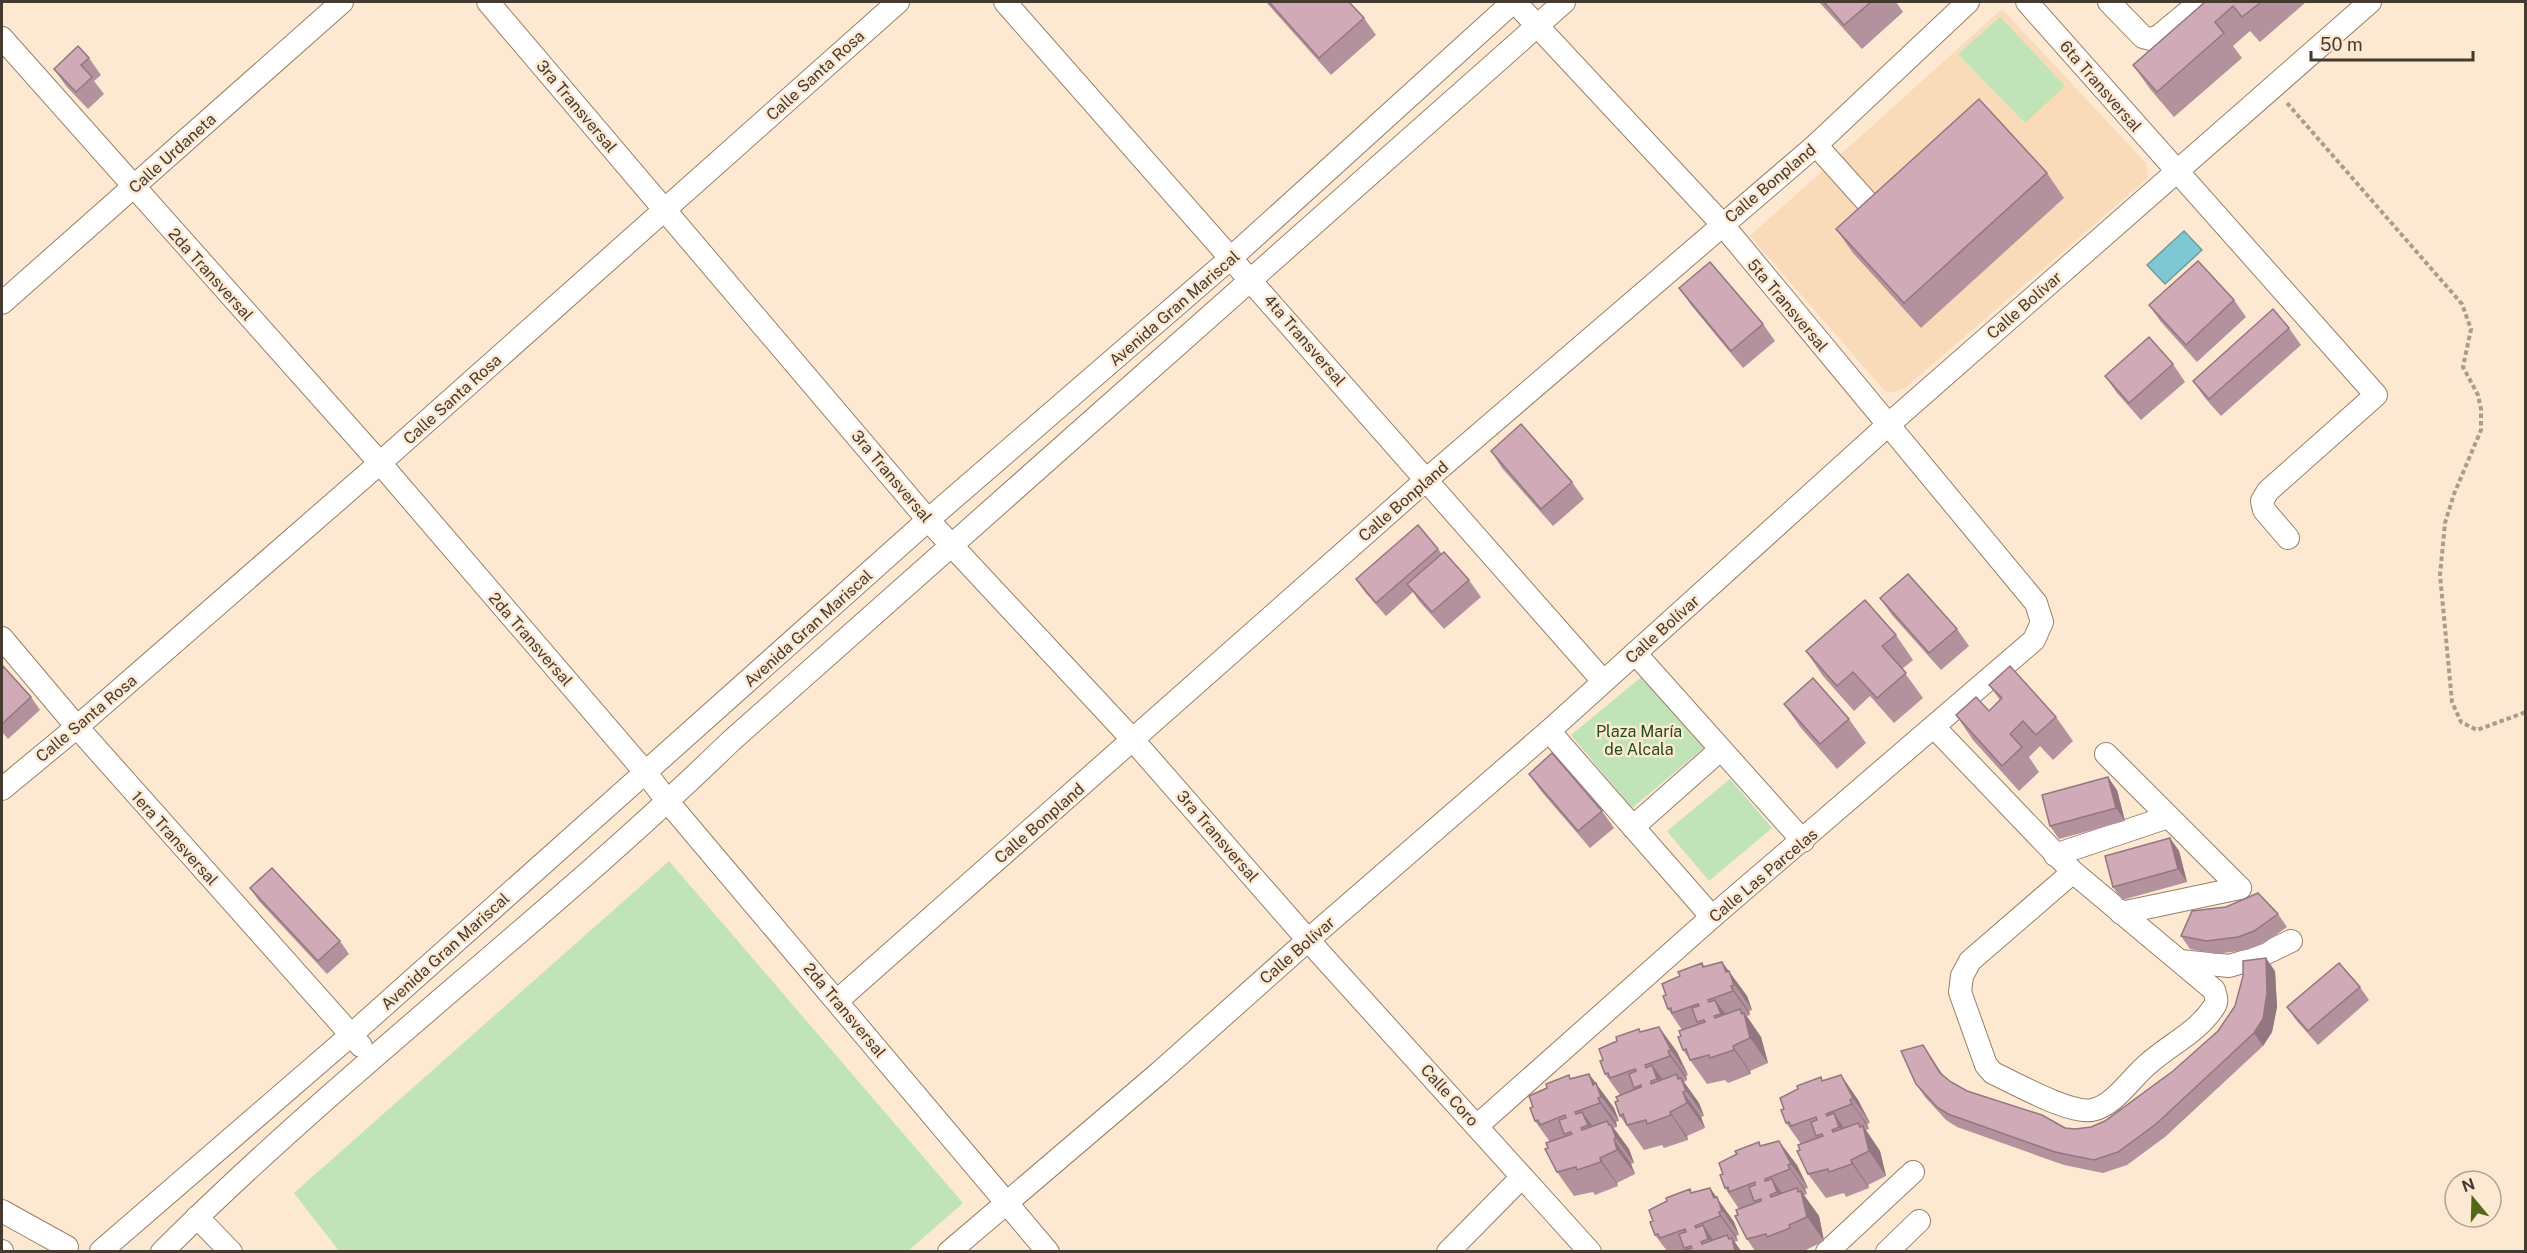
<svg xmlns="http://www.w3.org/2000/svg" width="2527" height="1253" font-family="'Public Sans',sans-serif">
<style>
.built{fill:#fadbb9}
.green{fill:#c0e3b8}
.water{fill:#7ec8d4;stroke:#6d9da2;stroke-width:1.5}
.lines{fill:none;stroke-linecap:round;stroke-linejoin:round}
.minor-casing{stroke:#988067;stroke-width:24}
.path{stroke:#ad9c8b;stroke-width:4;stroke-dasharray:4.5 3;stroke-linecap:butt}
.minor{stroke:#fff;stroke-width:22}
.wall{fill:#b3929d}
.shaded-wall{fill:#927780}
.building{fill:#d0aab7;stroke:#927780;stroke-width:1.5}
.labels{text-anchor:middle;stroke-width:5;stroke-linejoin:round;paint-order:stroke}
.street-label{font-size:16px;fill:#453a2f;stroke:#fde8d2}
.park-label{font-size:16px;fill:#1d4f12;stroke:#fde8d2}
</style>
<rect width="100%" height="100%" fill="#fde8d2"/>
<path class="built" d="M2002,9L2146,163L2148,178L1905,388L1890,393L1884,390L1750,236Z"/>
<g class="green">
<path d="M2000,17L2065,86L2025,123L1958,54Z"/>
<path d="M1645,674L1706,746L1632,808L1571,735Z"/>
<path d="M1730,779L1772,828L1709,881L1667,831Z"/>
<path d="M669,861L963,1203L908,1251H339L294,1193Z"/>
</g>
<path class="water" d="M2184,231L2202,250L2165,284L2147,265Z"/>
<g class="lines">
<g class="minor-casing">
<g id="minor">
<path d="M488,2L928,520L1133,740L1308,940L1590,1252"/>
<path d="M1005,2L1603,681"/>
<path d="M2027,2L2376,395L2268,491L2262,501L2264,510L2288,538"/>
<path d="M2109,2L2143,37L2151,39L2159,36L2200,2"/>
<path d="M2,38L380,463L646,773L668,802L1048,1252"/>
<path d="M1816,145L1868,203"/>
<path d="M2,303L342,2"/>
<path d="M2,638L77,727L361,1046"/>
<path d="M1635,653L1803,841"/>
<path d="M1934,727L2073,872L2214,990C2216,997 2218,1001 2214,1007C2197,1033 2170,1044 2148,1064C2131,1078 2114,1106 2092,1110C2069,1114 2015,1083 1993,1073L1986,1065L1960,992L1962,976L1970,961L2073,872"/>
<path d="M1549,731L1712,917"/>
<path d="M2106,754L2240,888"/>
<path d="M2,789L77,727L380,463L898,2"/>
<path d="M1633,827L1720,750"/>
<path d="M2055,855L2168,817"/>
<path d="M2121,913L2240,888"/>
<path d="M2180,961L2229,966L2256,958L2291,941"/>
<path d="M837,1001L1426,480L1816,145L1968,2"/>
<path d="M1478,1125L1712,917L2034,640L2042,622L2036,603L1722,224L1515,2"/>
<path d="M2,1211L67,1247"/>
<path d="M197,1217L231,1252"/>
<path d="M2,1251V1252"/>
<path d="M101,1251L351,1035L928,520L1232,257L1513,2"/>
<path d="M162,1252C343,1071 548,919 731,741L1564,2"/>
<path d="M949,1252L1159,1073L1308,940L1549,731L1888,425L2370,2"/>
<path d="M1448,1252L1522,1177"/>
<path d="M1827,1252L1913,1172"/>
<path d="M1887,1252L1919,1221"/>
</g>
</g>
<path class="path" d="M2287,103L2462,304L2471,329L2463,367L2478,395L2481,409V430L2454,494L2445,523L2440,575L2452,702L2461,722L2477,730L2526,712"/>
<use href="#minor" class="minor"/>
</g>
<g class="wall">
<path d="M1266,2H1349L1364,18L1376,35L1331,75Z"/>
<path d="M1819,2H1896L1903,12L1862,49Z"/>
<path d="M2205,2H2306L2260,42L2250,31L2233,46L2242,58L2174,117L2150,89L2133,65Z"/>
<path d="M89,58L101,75L94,81L104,94L88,109L66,86L54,69Z"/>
<path d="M2047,173L2064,198L1921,328L1853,253L1836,229Z"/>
<path d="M1679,288L1763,324L1775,341L1743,368L1691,305Z"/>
<path d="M2234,300L2246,317L2197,362L2161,322L2149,305Z"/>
<path d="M2289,328L2301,345L2221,416L2205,398L2193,381Z"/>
<path d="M2173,364L2185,382L2141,420L2117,393L2105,376Z"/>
<path d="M1491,451L1572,482L1584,499L1553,526L1502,468Z"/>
<path d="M1438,549L1442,554L1469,580L1481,597L1444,629L1419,601L1413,592L1386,616L1365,592L1356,579Z"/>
<path d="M1880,598L1957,629L1969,646L1941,670L1892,615Z"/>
<path d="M1896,635L1913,660L1902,669L1923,698L1894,723L1870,696L1854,711L1823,676L1806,651Z"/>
<path d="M2,665L31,697L40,710L8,739L2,732Z"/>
<path d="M1989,685L2056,717L2073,741L2053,760L2040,746L2029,757L2039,772L2019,791L1973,740L1956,715L1989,711L2000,700Z"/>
<path d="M1784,704L1849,719L1866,743L1837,769L1801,728Z"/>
<path d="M1529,774L1602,811L1614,828L1590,848L1541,791Z"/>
<path d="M2117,790L2125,821L2059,839L2050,826Z"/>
<path d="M2170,838L2179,851L2187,882L2122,900L2113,887Z"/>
<path d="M250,888L340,941L349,954L327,974L259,901Z"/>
<path d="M2278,914L2287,927L2263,944L2247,950L2215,954L2190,949L2181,936Z"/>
<path d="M1722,962L1747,996L1752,1010L1749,1011L1750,1015L1747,1016L1761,1037L1768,1063L1750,1071L1751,1074L1728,1083L1725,1080L1707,1084L1683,1050L1681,1036L1682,1030L1668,1009L1666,995L1680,976L1702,963L1704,966Z"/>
<path d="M2275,971L2277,1007L2272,1032L2263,1046L2165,1137L2127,1165L2103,1173L2064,1165L1957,1127L1946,1120L1925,1097L1916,1084L1923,1045L1943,1075L1951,1082L1967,1091L2065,1128L2075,1129L2091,1127L2105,1121L2173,1071L2218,1031Z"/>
<path d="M2360,987L2369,1000L2318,1045L2296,1020L2287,1007Z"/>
<path d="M1659,1027L1677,1052L1688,1075L1686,1076L1687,1080L1684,1082L1699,1103L1704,1116L1701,1117L1705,1128L1687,1136L1688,1140L1664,1148L1662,1145L1644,1150L1620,1116L1618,1101L1620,1095L1605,1074L1603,1060L1639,1029L1641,1032Z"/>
<path d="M1589,1074L1614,1108L1619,1121L1616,1122L1617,1127L1614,1128L1629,1149L1634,1163L1631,1164L1635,1174L1617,1183L1618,1186L1595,1195L1593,1192L1574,1196L1557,1172L1548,1148L1550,1142L1535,1121L1533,1107L1571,1078Z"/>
<path d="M1841,1075L1858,1100L1870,1123L1867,1124L1869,1129L1866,1130L1880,1151L1886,1176L1868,1185L1869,1188L1846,1197L1844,1193L1826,1198L1808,1174L1800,1150L1801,1144L1786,1123L1784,1109L1823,1080Z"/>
<path d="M1761,1145L1797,1165L1808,1188L1805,1189L1807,1194L1804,1195L1819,1216L1824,1241L1806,1250L1807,1251H1755L1747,1239L1738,1215L1739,1209L1725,1188L1723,1174Z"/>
<path d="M1710,1188L1734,1222L1739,1235L1736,1236L1738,1241L1734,1242L1741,1251H1667L1655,1235L1653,1221L1692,1192Z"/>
</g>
<g class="shaded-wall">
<path d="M2108,777L2117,790L2125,821L2116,808Z"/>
<path d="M2170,838L2179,851L2187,882L2178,869Z"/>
<path d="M2266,958L2275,971L2277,1007L2272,1032L2263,1046L2254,1033Z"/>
<path d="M1722,962L1747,996L1752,1010L1726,972Z"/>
<path d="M1731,986L1749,1011L1750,1015L1733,991Z"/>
<path d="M1715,1000L1733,1024L1738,1038L1721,1014Z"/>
<path d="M1740,1009L1745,1017L1744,1013L1761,1037L1768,1063L1750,1038Z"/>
<path d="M1659,1027L1677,1052L1688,1075L1671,1050Z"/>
<path d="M1733,1046L1750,1071L1751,1074L1734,1050Z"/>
<path d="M1668,1051L1686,1076L1687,1080L1670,1056Z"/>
<path d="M1652,1065L1670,1089L1675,1104L1657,1079Z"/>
<path d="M1589,1074L1614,1108L1619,1121L1593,1085Z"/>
<path d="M1677,1074L1684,1084L1681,1078L1699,1103L1704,1116L1678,1079Z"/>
<path d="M1841,1075L1858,1100L1870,1123L1853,1098Z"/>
<path d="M1683,1092L1701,1117L1705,1128L1687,1103Z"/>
<path d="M1598,1098L1616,1122L1617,1127L1600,1103Z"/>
<path d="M1850,1100L1867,1124L1869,1129L1852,1104Z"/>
<path d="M1582,1112L1600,1136L1605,1150L1588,1125Z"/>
<path d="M1670,1112L1687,1136L1688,1140L1671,1115Z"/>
<path d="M1834,1113L1851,1138L1856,1152L1839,1127Z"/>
<path d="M1607,1121L1614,1131L1611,1125L1629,1149L1634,1163L1616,1138Z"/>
<path d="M1858,1123L1864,1131L1863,1126L1880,1151L1886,1176L1869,1151Z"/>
<path d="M1614,1139L1631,1164L1635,1174L1617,1150Z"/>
<path d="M1779,1141L1797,1165L1808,1188L1791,1164Z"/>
<path d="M1600,1158L1617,1183L1618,1186L1601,1162Z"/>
<path d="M1851,1160L1868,1185L1869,1188L1852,1164Z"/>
<path d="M1788,1165L1805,1189L1807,1194L1790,1169Z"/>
<path d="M1772,1179L1789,1203L1794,1217L1777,1192Z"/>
<path d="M1710,1188L1734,1222L1739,1235L1714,1198Z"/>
<path d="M1797,1188L1802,1196L1801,1191L1819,1216L1824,1241L1807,1217Z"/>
<path d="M1719,1212L1736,1236L1738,1241L1720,1216Z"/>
<path d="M1703,1225L1720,1250L1717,1251L1708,1239Z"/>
<path d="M1727,1235L1733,1243L1732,1238L1741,1251H1735Z"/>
</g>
<g class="building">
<path d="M1269,2H1349L1364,18L1319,58Z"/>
<path d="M1824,2H1871L1844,25Z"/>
<path d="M2205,2H2261L2242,17L2233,6L2215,22L2224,33L2157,92L2133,65Z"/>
<path d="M78,46L89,58L81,65L92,77L76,92L54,69Z"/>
<path d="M1979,99L2047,173L1904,303L1836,229Z"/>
<path d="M2198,261L2234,300L2186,345L2149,305Z"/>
<path d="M1710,262L1763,324L1731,351L1679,288Z"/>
<path d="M2273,309L2289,328L2209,399L2193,381Z"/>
<path d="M2149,337L2173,364L2129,403L2105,376Z"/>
<path d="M1521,424L1572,482L1541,509L1491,451Z"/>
<path d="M1418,525L1438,549L1376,603L1356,579Z"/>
<path d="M1444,552L1469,580L1432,612L1407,584Z"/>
<path d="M1908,574L1957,629L1929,653L1880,598Z"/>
<path d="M1865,600L1896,635L1882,646L1906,673L1877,698L1853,672L1837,686L1806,651Z"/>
<path d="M2,665L31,697L2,724Z"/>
<path d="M2010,666L2056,717L2036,735L2023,721L2010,734L2022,747L2002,766L1956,715L1976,697L1989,711L2002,698L1989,685Z"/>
<path d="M1813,678L1849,719L1820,744L1784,704Z"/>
<path d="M1552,753L1602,811L1578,831L1529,774Z"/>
<path d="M2108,777L2116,808L2050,826L2042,795Z"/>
<path d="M2170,838L2178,869L2113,887L2105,856Z"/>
<path d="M272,868L340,941L318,961L250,888Z"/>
<path d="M2258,893L2278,914L2254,931L2238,937L2206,941L2181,936L2192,911L2226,907Z"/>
<path d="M2266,958L2267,993L2263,1019L2254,1033L2156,1124L2118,1152L2094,1160L2055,1152L1948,1114L1937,1107L1916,1084L1901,1051L1923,1045L1940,1073L1951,1082L1967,1091L2042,1115L2065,1128L2075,1129L2091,1127L2105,1121L2173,1071L2218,1031L2235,1006L2243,976V961Z"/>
<path d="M1722,962L1726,972L1729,971L1734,985L1731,986L1733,991L1708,1000L1709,1002L1715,1000L1721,1014L1714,1016L1715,1018L1740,1009L1742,1014L1744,1013L1750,1038L1733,1046L1734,1050L1710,1058L1709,1055L1690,1060L1686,1049L1683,1050L1678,1037L1681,1036L1679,1031L1705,1022L1704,1020L1697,1022L1692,1008L1699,1006L1698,1004L1672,1013L1671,1008L1668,1009L1663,996L1666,995L1662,984L1680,976L1678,972L1702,963L1703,967Z"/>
<path d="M2339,963L2360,987L2308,1031L2287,1007Z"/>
<path d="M1659,1027L1671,1050L1668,1051L1670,1056L1645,1065L1646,1068L1652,1065L1657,1079L1651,1081V1084L1677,1074L1678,1079L1681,1078L1686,1091L1683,1092L1687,1103L1670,1112L1671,1115L1647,1124L1646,1120L1627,1125L1623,1114L1620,1116L1615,1102L1618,1101L1616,1097L1641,1087V1085L1634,1088L1629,1074L1636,1071L1635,1069L1610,1078L1608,1073L1605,1074L1600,1061L1603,1060L1599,1049L1617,1041L1616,1037L1639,1029L1640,1032Z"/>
<path d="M1589,1074L1593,1085L1596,1083L1601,1097L1598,1098L1600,1103L1575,1112L1576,1114L1582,1112L1588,1125L1581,1128L1582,1130L1607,1121L1609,1125H1611L1616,1138L1614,1139L1617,1150L1600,1158L1601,1162L1577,1170L1576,1167L1557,1172L1545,1149L1548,1148L1546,1143L1572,1134L1571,1132L1564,1134L1559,1120L1566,1118L1565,1115L1540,1125L1538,1120L1535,1121L1530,1108L1533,1107L1529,1096L1547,1088L1546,1084L1569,1075L1570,1079Z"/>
<path d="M1841,1075L1853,1098L1850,1100L1852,1104L1826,1114L1827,1116L1834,1113L1839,1127L1832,1130L1833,1132L1858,1123L1860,1127L1863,1126L1869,1151L1851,1160L1852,1164L1829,1172L1828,1169L1808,1174L1797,1151L1800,1150L1798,1145L1823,1136L1822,1134L1816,1136L1811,1122L1817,1120L1816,1117L1791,1126L1789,1122L1786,1123L1781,1110L1784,1109L1780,1098L1798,1089L1797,1086L1821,1077L1822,1081Z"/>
<path d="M1779,1141L1791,1164L1788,1165L1790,1169L1765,1179V1181L1772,1179L1777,1192L1770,1195L1771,1197L1797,1188L1798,1192L1801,1191L1807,1217L1789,1225L1790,1228L1767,1237L1766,1234L1747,1239L1735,1216L1738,1215L1736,1210L1761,1201V1199L1754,1201L1749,1187L1755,1185V1182L1729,1192L1728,1187L1725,1188L1720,1175L1723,1174L1719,1163L1737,1154L1735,1151L1759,1142L1760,1146Z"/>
<path d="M1710,1188L1714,1198L1717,1197L1722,1211L1719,1212L1720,1216L1695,1226L1696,1228L1703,1225L1708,1239L1701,1242L1702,1244L1727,1235L1729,1239L1732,1238L1735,1251H1682L1692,1248L1691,1246L1684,1248L1679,1234L1686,1232L1685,1229L1660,1238L1658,1234L1655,1235L1650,1222L1653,1221L1649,1210L1667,1201L1666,1198L1690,1189L1691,1193Z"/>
</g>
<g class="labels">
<g class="street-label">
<text transform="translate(815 75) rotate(-42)" y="6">Calle Santa Rosa</text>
<text transform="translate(2101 86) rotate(49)" y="6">6ta Transversal</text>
<text transform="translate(577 106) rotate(50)" y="6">3ra Transversal</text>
<text transform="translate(172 153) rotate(-42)" y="6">Calle Urdaneta</text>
<text transform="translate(1770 183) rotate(-40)" y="6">Calle Bonpland</text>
<text transform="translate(211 274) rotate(48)" y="6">2da Transversal</text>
<text transform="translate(1788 305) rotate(50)" y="6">5ta Transversal</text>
<text transform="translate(2024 305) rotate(-41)" y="6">Calle Bolívar</text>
<text transform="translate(1174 308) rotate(-41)" y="6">Avenida Gran Mariscal</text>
<text transform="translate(1305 340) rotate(49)" y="6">4ta Transversal</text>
<text transform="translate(452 399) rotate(-42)" y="6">Calle Santa Rosa</text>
<text transform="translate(892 476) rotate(50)" y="6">3ra Transversal</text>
<text transform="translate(1403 501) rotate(-41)" y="6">Calle Bonpland</text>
<text transform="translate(808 628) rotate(-42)" y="6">Avenida Gran Mariscal</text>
<text transform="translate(1662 629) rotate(-42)" y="6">Calle Bolívar</text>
<text transform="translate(531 639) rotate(49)" y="6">2da Transversal</text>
<text transform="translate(86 718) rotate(-40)" y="6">Calle Santa Rosa</text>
<text transform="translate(1039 823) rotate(-41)" y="6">Calle Bonpland</text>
<text transform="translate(1218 836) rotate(49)" y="6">3ra Transversal</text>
<text transform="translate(175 838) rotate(48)" y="6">1era Transversal</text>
<text transform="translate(1763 875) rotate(-40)" y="6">Calle Las Parcelas</text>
<text transform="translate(1297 950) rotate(-41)" y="6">Calle Bolívar</text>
<text transform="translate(445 951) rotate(-42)" y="6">Avenida Gran Mariscal</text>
<text transform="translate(845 1010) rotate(50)" y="6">2da Transversal</text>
<text transform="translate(1450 1095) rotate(48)" y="6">Calle Coro</text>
</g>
<g class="park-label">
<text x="1639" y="737">Plaza María<tspan x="1639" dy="18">de Alcala</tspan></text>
</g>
</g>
<rect width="2527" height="1253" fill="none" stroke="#453a2f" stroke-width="6"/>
<g transform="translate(2473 1199) rotate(341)"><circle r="28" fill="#fde8d2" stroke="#b3a291" stroke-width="1.5"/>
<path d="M0-4.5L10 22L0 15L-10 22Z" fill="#516816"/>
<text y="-9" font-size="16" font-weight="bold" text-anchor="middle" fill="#453a2f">N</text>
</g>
<path d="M2311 51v9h162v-9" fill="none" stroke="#453a2f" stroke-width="3"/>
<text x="2320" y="51" font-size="18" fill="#453a2f" stroke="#fde8d2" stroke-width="4.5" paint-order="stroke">50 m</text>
</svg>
